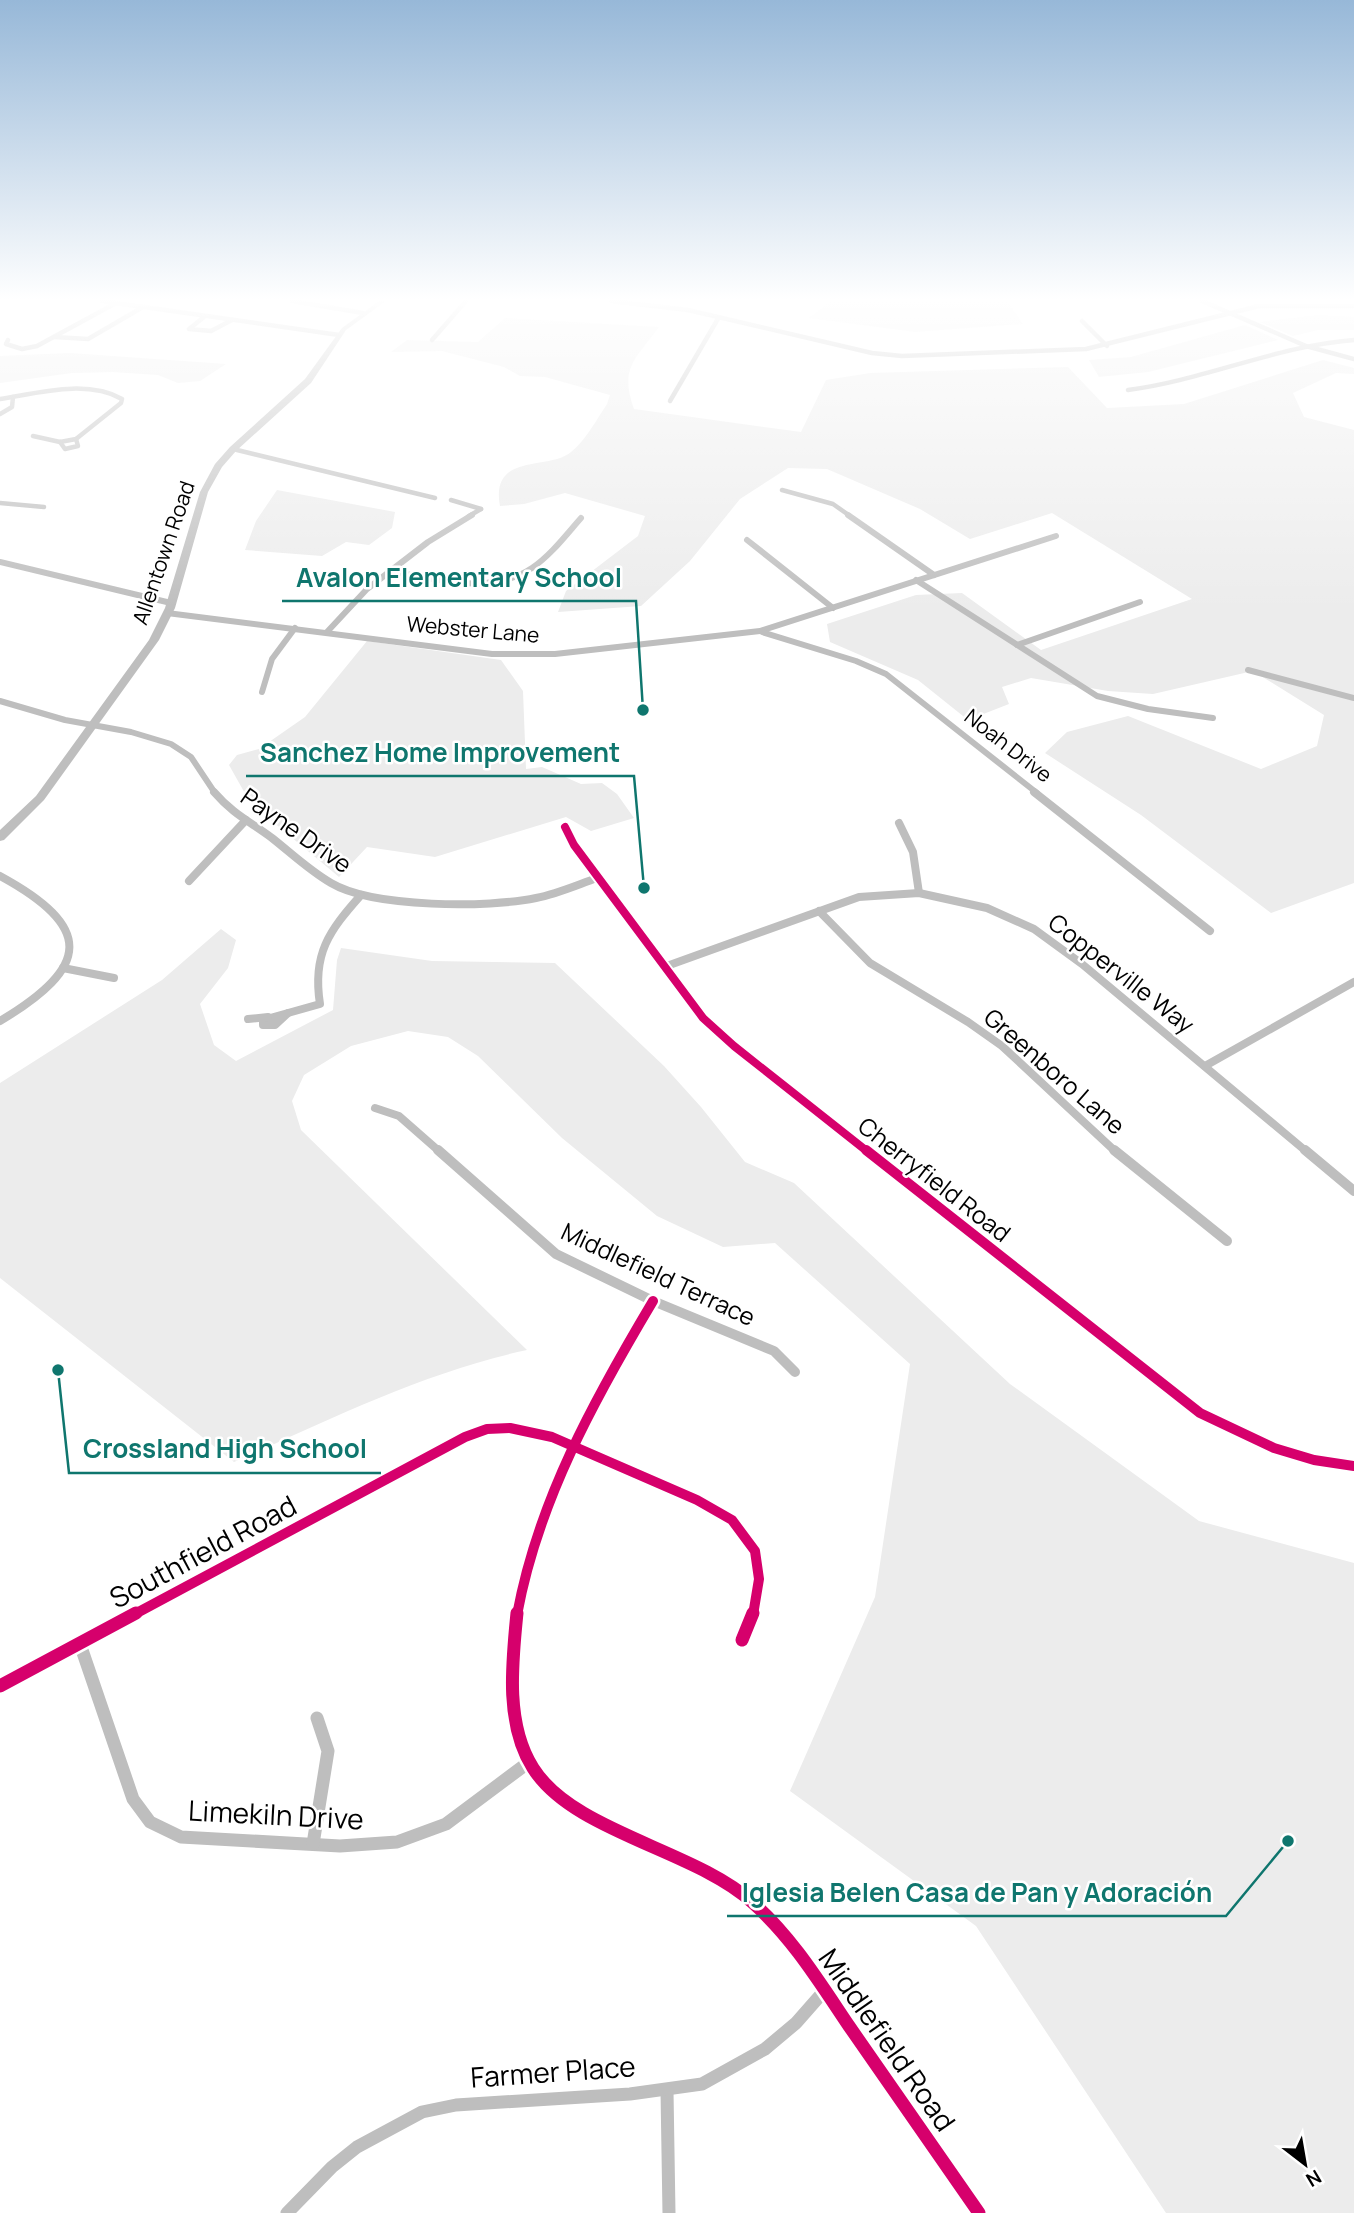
<svg xmlns="http://www.w3.org/2000/svg" width="1354" height="2213" font-family="Manrope,sans-serif">
<style>
.green{fill:#ececec}
.lines{fill:none;stroke-linecap:round;stroke-linejoin:round}
.street-far4{stroke:#bebebe;stroke-width:4.5}
.street-far3{stroke:#bebebe;stroke-width:6}
.street-far2{stroke:#bebebe;stroke-width:8}
.street-far1{stroke:#bebebe;stroke-width:10}
.street{stroke:#bebebe;stroke-width:13}
.primary{fill:#bebebe;fill-rule:evenodd}
.cycleway-far2-casing{stroke:#fff;stroke-width:12}
.cycleway-far1-casing{stroke:#fff;stroke-width:15}
.cycleway-casing{stroke:#fff;stroke-width:18}
.cycleway-far2{stroke:#d6006c;stroke-width:8}
.cycleway-far1{stroke:#d6006c;stroke-width:10}
.cycleway{stroke:#d6006c;stroke-width:13}
.labels{text-anchor:middle;stroke-width:5;stroke-linejoin:round;paint-order:stroke}
.far-street-label{font-size:21px;fill:#000;stroke:#fff}
.street-label{font-size:24px;fill:#000;stroke:#fff}
.near-street-label{font-size:28px;fill:#000;stroke:#fff}
.leader{fill:none;stroke:#0f766e;stroke-width:2.5}
.callout-dot{fill:#0f766e;stroke:#fff;stroke-width:2.5}
.callout-label{font-size:26px;text-anchor:middle;font-weight:bold;fill:#0f766e;stroke:#fff;stroke-width:5;stroke-linejoin:round;paint-order:stroke}
</style>
<rect width="100%" height="100%" fill="#fff"/>
<g class="green">
<path d="M831,301H1007L1023,324L915,332L809,318Z"/>
<path d="M1318,315L1354,317V330H1318L1293,336L1260,322Z"/>
<path d="M505,318L659,327C636,359 619,367 634,409L801,432L826,380L870,373L1068,367L1107,408L1184,404L1323,360L1354,368V374L1336,373L1293,393L1304,417L1354,430V883L1271,913L1141,815L1045,753L1067,732L1128,716L1261,769L1317,746L1324,715L1253,671L1153,694L1108,691L1031,678L1002,687L1009,704L968,720L918,680L830,642L827,624L916,595L962,593L1041,650L1192,599L1052,513L970,539L920,509L827,469L788,468L740,499L690,561L641,606L558,612L566,591L638,536L645,516L565,493L524,504L500,506C490,452 549,471 571,452C585,441 597,419 607,404L610,395L545,377L520,376L504,367L442,351L391,352L407,340L478,342Z"/>
<path d="M1245,325L1278,340L1148,372L1099,377L1089,360L1131,357Z"/>
<path d="M70,353L226,364L200,381L178,383L158,375L113,372L72,373L0,383V356Z"/>
<path d="M277,490L395,512L392,528L369,545L346,542L322,556L245,550L256,521Z"/>
<path d="M367,641L501,660L523,691L526,769L542,767L581,784L602,783L617,794L634,818L591,831L566,817L435,857L367,847L339,877L272,821L247,797L229,765L237,755L259,749L305,717Z"/>
<path d="M221,929L236,940L228,968L200,1004L214,1045L236,1061L333,1010L337,960L341,948L432,961L555,963L664,1066L701,1107L745,1162L794,1183L1010,1384L1199,1521L1354,1563V2213H1166L976,1926L790,1791L875,1597L910,1364L775,1243L723,1247L657,1216L562,1138L478,1056L448,1037L408,1031L351,1046L304,1075L292,1101L301,1130L527,1350C424,1372 329,1420 234,1462L0,1278V1083L162,980Z"/>
</g>
<g class="lines">
<g class="street-far4">
<path d="M102,301L339,335"/>
<path d="M292,301L363,313"/>
<path d="M611,301L688,310L872,353L902,356L1086,349L1259,306H1354"/>
<path d="M1202,301L1306,346L1354,359"/>
<path d="M204,317L189,329L211,331L232,320"/>
<path d="M1082,321L1107,346"/>
<path d="M54,337L88,339L143,307"/>
<path d="M8,340L6,344L22,349L37,346L116,303"/>
<path d="M432,340L466,301"/>
<path d="M1128,390C1205,380 1276,346 1354,340"/>
<path d="M0,399C38,393 87,379 122,399L121,403L76,439L60,442L33,436"/>
<path d="M670,401L719,317"/>
<path d="M0,414L12,407L13,397"/>
<path d="M60,442L65,449L78,446L76,439"/>
<path d="M233,449L435,498"/>
<path d="M782,490L833,504L850,516"/>
<path d="M451,500L481,509"/>
<path d="M0,503L44,507"/>
<path d="M469,516L481,509"/>
</g>
<g class="street-far3">
<path d="M848,515L934,575"/>
<path d="M747,540L833,608"/>
<path d="M0,562L171,603"/>
<path d="M390,571C436,579 490,596 532,568C551,555 566,535 581,518"/>
<path d="M916,580L1097,696L1148,709L1213,718"/>
<path d="M167,613L492,654H555L760,631L1056,536"/>
<path d="M327,632L367,589L428,542L472,515"/>
<path d="M762,632L856,661L886,674L1037,793"/>
<path d="M1017,645L1140,602"/>
<path d="M1248,670L1354,698"/>
<path d="M262,692L272,659L295,628"/>
<path d="M0,701L65,720L131,732L171,744L191,757L215,793"/>
</g>
<g class="street-far2">
<path d="M214,792C233,814 249,821 272,838C291,853 310,871 331,883C373,908 489,908 536,898C557,894 577,885 597,878"/>
<path d="M1034,792L1210,931"/>
<path d="M899,823L913,852L919,893"/>
<path d="M565,827L574,845L703,1018L734,1046L868,1152"/>
<path d="M0,876C94,927 91,967 0,1021"/>
<path d="M189,881L246,820"/>
<path d="M819,911L870,963L968,1022L1002,1046L1116,1152"/>
<path d="M664,967L859,897L919,893L987,908L1034,929L1082,964L1307,1152"/>
<path d="M63,968L114,978"/>
<path d="M288,1013L275,1025H263V1020Z"/>
<path d="M288,1013L320,1004C312,954 329,931 361,895"/>
<path d="M248,1019L268,1017"/>
<path d="M1205,1066L1354,982"/>
<path d="M375,1108L399,1116L440,1152"/>
</g>
<g class="street-far1">
<path d="M438,1150L556,1254L653,1301L774,1351L795,1372"/>
<path d="M866,1150L1200,1413L1274,1448L1314,1460L1354,1466"/>
<path d="M1114,1150L1227,1241"/>
<path d="M1305,1150L1354,1191"/>
<path d="M133,1615L465,1437L487,1429L510,1428L552,1437L697,1500L732,1520L755,1551L759,1579L753,1615"/>
<path d="M517,1615C538,1501 594,1400 653,1301"/>
</g>
<g class="street">
<path d="M517,1613C512,1663 505,1724 533,1768C573,1832 695,1850 752,1902C792,1937 820,1983 849,2026C893,2089 936,2151 979,2213"/>
<path d="M742,1640L753,1613"/>
<path d="M80,1644L133,1799L150,1822L181,1837L340,1846L397,1842L446,1824L529,1762"/>
<path d="M0,1686L136,1613"/>
<path d="M313,1844L328,1751L317,1718"/>
<path d="M667,2091L669,2213"/>
<path d="M287,2213L332,2167L357,2147L422,2112L456,2105L630,2094L702,2084L765,2049L796,2023L825,1990"/>
</g>
<path class="primary" d="M379,301H386L346,330L311,383L236,451L222,467L208,492L175,608L159,640L44,800L4,840L0,841V830L36,796L149,640L165,608L200,492L215,464L230,447L305,379L342,328Z"/>
<g class="cycleway-far2-casing">
<path id="cycleway-far2" d="M565,827L574,845L703,1018L734,1046L868,1152"/>
</g>
<g class="cycleway-far1-casing">
<g id="cycleway-far1">
<path d="M866,1150L1200,1413L1274,1448L1314,1460L1354,1466"/>
<path d="M133,1615L465,1437L487,1429L510,1428L552,1437L697,1500L732,1520L755,1551L759,1579L753,1615"/>
<path d="M517,1615C538,1501 594,1400 653,1301"/>
</g>
</g>
<g class="cycleway-casing">
<g id="cycleway">
<path d="M517,1613C512,1663 505,1724 533,1768C573,1832 695,1850 752,1902C792,1937 820,1983 849,2026C893,2089 936,2151 979,2213"/>
<path d="M742,1640L753,1613"/>
<path d="M0,1686L136,1613"/>
</g>
</g>
<use href="#cycleway-far2" class="cycleway-far2"/>
<use href="#cycleway-far1" class="cycleway-far1"/>
<use href="#cycleway" class="cycleway"/>
</g>
<linearGradient id="sky" x2="0" y2="1"><stop stop-color="#97b8d8"/><stop offset="0.49" stop-color="#fff"/><stop offset="1" stop-color="#fff" stop-opacity="0"/></linearGradient>
<rect width="1354" height="611" fill="url(#sky)"/>
<g class="labels">
<g class="far-street-label">
<text transform="translate(164 553) rotate(-71)" y="7">Allentown Road</text>
<text transform="translate(473 630) rotate(5)" y="7">Webster Lane</text>
<text transform="translate(1008 746) rotate(38)" y="7">Noah Drive</text>
</g>
<g class="street-label">
<text transform="translate(296 831) rotate(35)" y="8">Payne Drive</text>
<text transform="translate(1121 974) rotate(38)" y="8">Copperville Way</text>
<text transform="translate(1054 1072) rotate(41)" y="8">Greenboro Lane</text>
<text transform="translate(934 1180) rotate(38)" y="8">Cherryfield Road</text>
<text transform="translate(658 1275) rotate(25)" y="8">Middlefield Terrace</text>
</g>
<g class="near-street-label">
<text transform="translate(203 1552) rotate(-28)" y="10">Southfield Road</text>
<text transform="translate(276 1815) rotate(3)" y="10">Limekiln Drive</text>
<text transform="translate(887 2040) rotate(55)" y="10">Middlefield Road</text>
<text transform="translate(553 2072) rotate(-4)" y="10">Farmer Place</text>
</g>
</g>
<path class="leader" d="M643 710L636 601H282M644 888L634 776H246M58 1370L69 1473H381M1288 1841L1226 1916H727"/>
<g class="callout-dot">
<circle cx="643" cy="710" r="7"/>
<circle cx="644" cy="888" r="7"/>
<circle cx="58" cy="1370" r="7"/>
<circle cx="1288" cy="1841" r="7"/>
</g>
<g class="callout-label">
<text x="459" y="587">Avalon Elementary School</text>
<text x="440" y="762">Sanchez Home Improvement</text>
<text x="225" y="1458">Crossland High School</text>
<text x="977" y="1902">Iglesia Belen Casa de Pan y Adoración</text>
</g>
<g transform="translate(1305 2164) rotate(149)" stroke="#ffffff" stroke-width="5" paint-order="stroke">
<path d="M0-5L12 26L0 18L-12 26Z" fill="#000000"/>
<text y="-10" font-size="19" font-weight="bold" text-anchor="middle" fill="#000000">N</text>
</g>
</svg>
